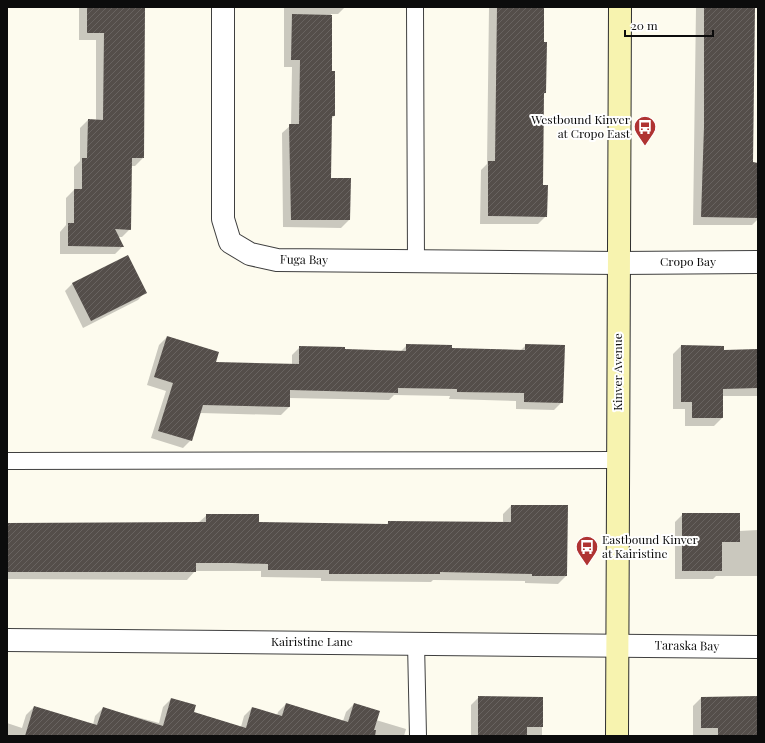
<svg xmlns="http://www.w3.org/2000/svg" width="765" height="743" font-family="'Playfair Display',serif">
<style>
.shadow{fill:#0003}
.building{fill:url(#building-hatch)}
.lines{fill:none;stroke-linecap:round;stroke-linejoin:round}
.lane-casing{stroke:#3f3f3f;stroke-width:18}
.street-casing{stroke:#3f3f3f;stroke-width:24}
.secondary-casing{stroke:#2e2e2e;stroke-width:24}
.lane{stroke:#fff;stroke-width:16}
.street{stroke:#fff;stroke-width:22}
.secondary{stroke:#f7f3af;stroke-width:22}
.labels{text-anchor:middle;stroke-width:4;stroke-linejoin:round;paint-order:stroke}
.poi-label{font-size:12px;fill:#0c0c0c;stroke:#fff;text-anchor:end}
.street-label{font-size:12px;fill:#0c0c0c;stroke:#fff}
</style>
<defs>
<pattern id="building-hatch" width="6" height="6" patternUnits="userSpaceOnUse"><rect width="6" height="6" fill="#544e4a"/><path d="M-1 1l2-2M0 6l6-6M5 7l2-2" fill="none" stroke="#686360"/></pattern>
</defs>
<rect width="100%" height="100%" fill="#fdfbee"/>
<g class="shadow">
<path d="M79,7H144L143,158L135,166H131L130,229L122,237H118L122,247L115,254H60V232L66,225V198L74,190V167L80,161V128L88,120L96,121V40H79Z"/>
<path d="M284,7H345L338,14H331L330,72L334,116L331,119L330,179L349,220L341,228L283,227L282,133L291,125L292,67H284Z"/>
<path d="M489,7H544L543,43L545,93L543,95L542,186L546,216L538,224H480L481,170L487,164Z"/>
<path d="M696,7H754L752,163L758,164V219L752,225H693Z"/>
<path d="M73,283L145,292L138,300L83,328L65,291Z"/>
<path d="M167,337L215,363L292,365V355L300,347L344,350L400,352L407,345L451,349L520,351L526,345L562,402L554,410L516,409V401L449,399L450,396L394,395L389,400L289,398V407L281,415L200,413L191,440L183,448L151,438L166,391L147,385L159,345Z"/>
<path d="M681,346L723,351L758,350V396H722V418L714,426H685V409H673V354Z"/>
<path d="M511,506L566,576L558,584L525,583V581L433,580L431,582L321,581V578L261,577V571H195L187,580L7,579V524L198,523L207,515L258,523L386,525L389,522L503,523V514Z"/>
<path d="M683,514L739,531L758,530V576H716L713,579H675V522Z"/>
<path d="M479,697L542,698V736H471V705Z"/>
<path d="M758,697V736H693V706L701,698Z"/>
<path d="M171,699L192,712L241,727L244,716L252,708L277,716L278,712L286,704L343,721L346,712L354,704L376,720L406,729L404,736H7V723L22,728L26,715L34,707L93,725L95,716L103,708L159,723L163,707Z"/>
</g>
<g class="building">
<path d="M87,7H145L144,158H132L131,230L115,229L124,247L68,246V223H74V189H82V158H87L88,119L103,120L104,33H87Z"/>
<path d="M497,7H544V42H547L546,93H544L543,185H548L547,217L488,216V161H495Z"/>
<path d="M704,7H755L753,162L758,163V218L701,217L704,127Z"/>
<path d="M292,14L332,15V71H335V116H332L331,178H351L350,220H291L289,124H299L300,60H291Z"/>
<path d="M128,255L147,293L91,321L72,283Z"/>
<path d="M167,336L219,352L216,362L299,364V346L345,347V349L406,351V344L452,345V348L525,350V344L565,345L563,403L524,402V393L457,392V389L398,388V393L290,390V407L203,405L192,441L158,431L173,383L154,377Z"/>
<path d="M681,345L724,346V350L758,349V388L723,389V418H692V402H681Z"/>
<path d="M511,505H568L567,576H532V574L440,572V574H329V570H268V564L232,563H196V572H7V523L206,522V514H259V522L388,524V521L511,522Z"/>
<path d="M682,513H740V542H722V571H682Z"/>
<path d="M478,696L543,697V727H527V736H478Z"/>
<path d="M758,696V736H718V728H701V697Z"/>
<path d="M171,698L196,705L194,712L246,728L252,707L282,716L286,703L348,722L354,703L380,711L374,730H376L375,736H25L34,706L97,725L103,707L163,726Z"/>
</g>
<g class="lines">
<g class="lane-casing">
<g id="lane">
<path d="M415,7L416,261"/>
<path d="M7,461L618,460"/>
<path d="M416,643L418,736"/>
</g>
</g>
<g class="street-casing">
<g id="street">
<path d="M223,7V219L230,242L250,254L277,260L619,263L758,262"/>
<path d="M7,640L758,647"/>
</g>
</g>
<g class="secondary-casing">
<path id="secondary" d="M617,736L620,7"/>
</g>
<use href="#lane" class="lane"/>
<use href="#street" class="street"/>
<use href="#secondary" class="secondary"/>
</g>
<defs>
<g id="bus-pin" transform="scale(1.15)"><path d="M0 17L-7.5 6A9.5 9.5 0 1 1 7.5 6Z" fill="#af3332" stroke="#fff"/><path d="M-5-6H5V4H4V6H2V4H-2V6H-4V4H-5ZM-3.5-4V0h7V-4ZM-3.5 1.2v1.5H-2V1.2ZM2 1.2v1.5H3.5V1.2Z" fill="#fff"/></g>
</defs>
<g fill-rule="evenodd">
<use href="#bus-pin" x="645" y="127"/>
<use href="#bus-pin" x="587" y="547"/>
</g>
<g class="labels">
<g class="poi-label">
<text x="630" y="124">Westbound Kinver<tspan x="630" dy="14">at Cropo East</tspan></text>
<text x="602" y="544" text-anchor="start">Eastbound Kinver<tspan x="602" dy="14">at Kairistine</tspan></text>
</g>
<g class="street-label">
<text transform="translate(304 260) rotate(1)" y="4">Fuga Bay</text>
<text x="688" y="266">Cropo Bay</text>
<text transform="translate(618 372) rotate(-90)" y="4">Kinver Avenue</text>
<text x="312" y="646">Kairistine Lane</text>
<text transform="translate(687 646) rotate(1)" y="4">Taraska Bay</text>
</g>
</g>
<rect width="765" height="743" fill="none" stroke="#0c0c0c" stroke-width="16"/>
<path d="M625 30v6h88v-6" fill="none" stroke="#0c0c0c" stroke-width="2"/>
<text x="631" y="30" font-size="12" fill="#0c0c0c" stroke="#ffffff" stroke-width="3" paint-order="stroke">20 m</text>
</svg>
